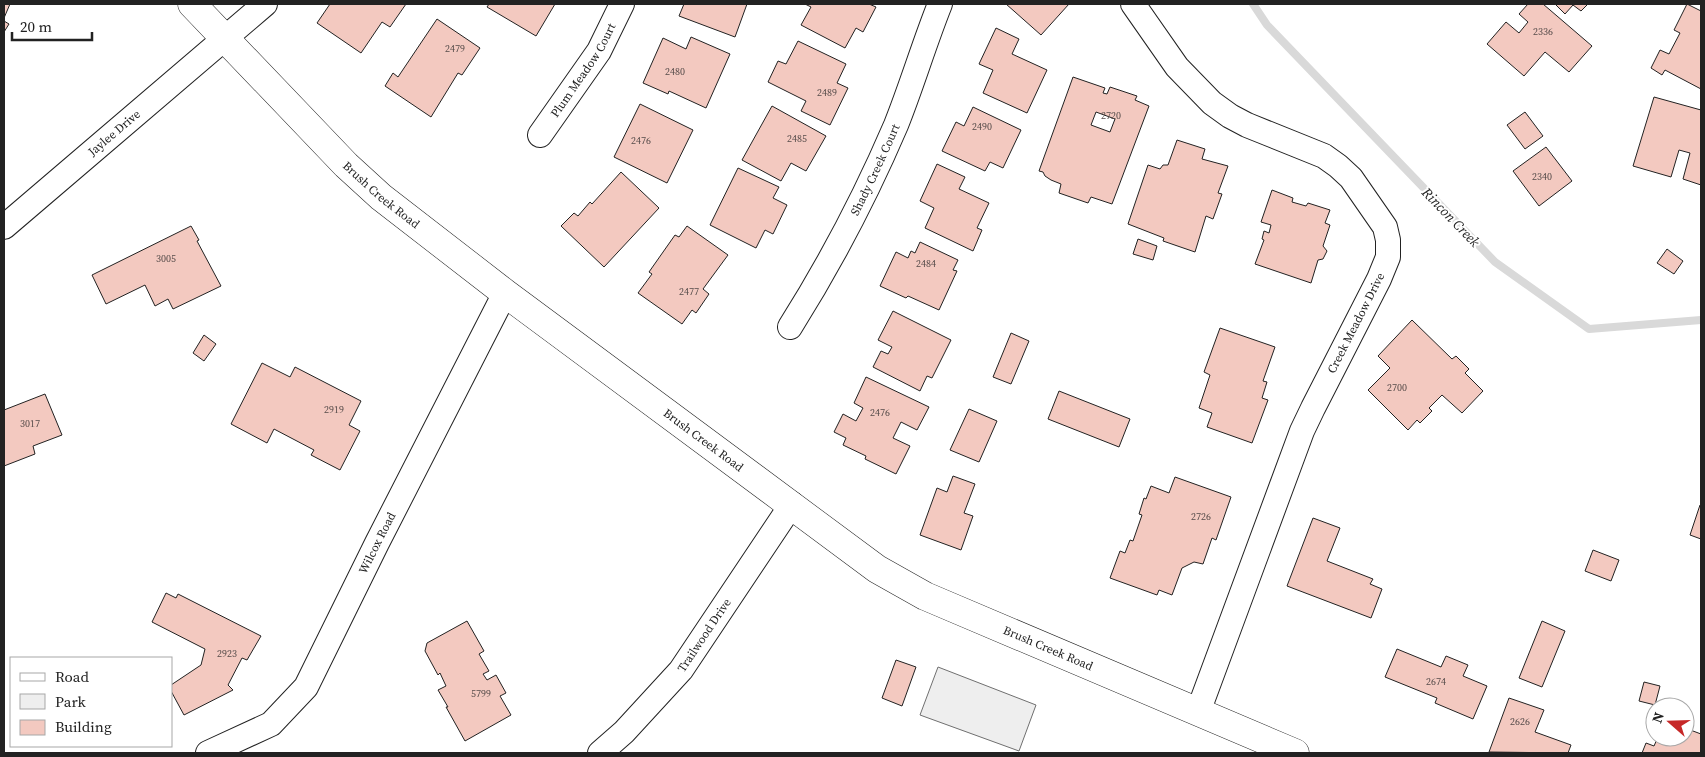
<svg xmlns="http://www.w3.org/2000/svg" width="1705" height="757" font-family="'Source Serif 4',serif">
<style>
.green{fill:#eee;stroke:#6f6f6f}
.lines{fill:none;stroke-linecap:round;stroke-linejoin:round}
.stream{stroke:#d9d9d9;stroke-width:8}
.building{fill:#f3c9c0;stroke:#222;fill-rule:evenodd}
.street-casing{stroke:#222;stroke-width:26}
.secondary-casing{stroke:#222;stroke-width:29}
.street{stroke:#fff;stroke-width:24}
.secondary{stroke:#fff;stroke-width:28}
.labels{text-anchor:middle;stroke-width:4;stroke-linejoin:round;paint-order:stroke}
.number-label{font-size:10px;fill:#564c4a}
.street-label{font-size:12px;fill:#222;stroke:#fff}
.water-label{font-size:14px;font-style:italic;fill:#222;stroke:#fff}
</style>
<rect width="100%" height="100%" fill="#fff"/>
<path class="green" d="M938,667L1036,705L1019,751L920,715Z"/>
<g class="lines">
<path class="stream" d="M1253,4L1267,25L1495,262L1589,329L1701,320"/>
</g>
<g class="building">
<path d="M4,4H10L4,18Z"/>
<path d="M330,4H406L390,27L382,22L361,53L317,23Z"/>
<path d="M489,4H555L536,36L487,7Z"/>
<path d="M684,4H747L735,37L679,16Z"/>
<path d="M805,4H869L876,7L863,32L856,28L845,48L801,25L811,7Z"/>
<path d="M1006,4H1069L1041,35Z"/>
<path d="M1528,4H1543L1592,46L1569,72L1545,52L1524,76L1487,44L1506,22L1519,33L1528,22L1519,14Z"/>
<path d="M1555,4H1588L1581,11L1573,5L1565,14Z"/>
<path d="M1687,4L1701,11V89L1665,70L1662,75L1651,68L1660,50L1669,54L1680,33L1674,30Z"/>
<path d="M437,19L480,48L462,75L458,73L431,117L385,86L393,73L398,77Z"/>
<path d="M4,21L9,24L4,32Z"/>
<path d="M996,28L1019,39L1012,54L1047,70L1027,113L983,93L993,70L979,64Z"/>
<path d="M691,37L730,54L706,108L669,91L668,94L643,83L663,38L686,49Z"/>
<path d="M798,41L846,64L837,83L848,88L830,125L801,111L806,101L768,82L778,61L786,64Z"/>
<path d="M1073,77L1105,88L1103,93L1107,94L1110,87L1137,96L1135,100L1149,106L1112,204L1091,197L1088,203L1059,193L1061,184L1051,180L1045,176L1043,172L1039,171ZM1096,112L1115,119L1110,132L1091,125Z"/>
<path d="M1654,97L1701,110V185L1683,179L1690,153L1679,150L1671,177L1633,166Z"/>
<path d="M640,104L693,130L667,183L614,157Z"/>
<path d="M772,106L826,136L806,171L791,163L781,181L742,160Z"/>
<path d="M973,107L1021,130L1003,168L990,162L985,171L942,151L956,122L964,126Z"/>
<path d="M1525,112L1543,136L1525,149L1507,125Z"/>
<path d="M1177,140L1205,149L1202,159L1228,166L1218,193L1222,194L1213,219L1206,216L1195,252L1163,241L1164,238L1128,224L1148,165L1160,169L1163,165H1168Z"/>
<path d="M1546,147L1572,181L1539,206L1513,171Z"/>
<path d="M937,164L965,177L959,189L989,203L977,228L982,230L973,251L925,228L934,208L920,201Z"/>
<path d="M738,168L779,187L773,198L787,205L773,234L765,230L756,248L710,225Z"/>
<path d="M621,172L659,208L604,267L561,226L574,213L578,216L590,202L592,204Z"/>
<path d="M1272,190L1293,198L1292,202L1306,206L1308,203L1330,210L1325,223L1330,225L1323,246L1327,251L1323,259L1318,260L1311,283L1255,264L1264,240L1262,239L1264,231L1269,233L1271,225L1261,222Z"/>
<path d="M191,226L199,240L197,241L221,286L173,309L168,299L155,306L145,285L106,304L92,275Z"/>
<path d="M687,226L728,255L703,289L709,294L696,313L692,310L682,324L638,293L652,274L649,272L675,235L679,237Z"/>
<path d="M1138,239L1157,246L1153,260L1133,254Z"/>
<path d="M920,242L958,260L953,270L957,271L939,310L908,296L906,298L880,286L896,252L908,258L911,251L915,253Z"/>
<path d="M1667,249L1683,261L1674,274L1657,263Z"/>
<path d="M893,311L951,340L932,378L927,376L920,391L873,367L881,351L888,354L892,347L878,340Z"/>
<path d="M1412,320L1452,359L1456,356L1469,369L1465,373L1483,391L1462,413L1442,395L1429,408L1432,411L1420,423L1417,420L1408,430L1368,390L1390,368L1378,356Z"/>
<path d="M1220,328L1275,347L1263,381L1267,382L1262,398L1268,400L1252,443L1207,427L1212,413L1199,408L1210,375L1204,372Z"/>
<path d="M1011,333L1029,341L1011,384L993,377Z"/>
<path d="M204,335L216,344L204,361L193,353Z"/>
<path d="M262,363L290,377L295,367L361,401L349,425L360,431L340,470L311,455L314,450L274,429L267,443L231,424Z"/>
<path d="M866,377L929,407L917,430L901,422L893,438L910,446L896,474L865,459L866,456L843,445L846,438L834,432L843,414L856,421L863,408L854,403Z"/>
<path d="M1059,391L1130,419L1119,447L1048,419Z"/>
<path d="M45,394L62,435L33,446L35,454L4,466V410Z"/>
<path d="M969,409L997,421L979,462L950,450Z"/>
<path d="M953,476L975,484L964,513L973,516L961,550L920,535L937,488L947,492Z"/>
<path d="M1175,477L1231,497L1216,540L1212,538L1203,564L1194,562L1182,568L1172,595L1159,590L1157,595L1110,578L1120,551L1125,553L1130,540L1133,541L1142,515L1139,514L1144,498L1146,499L1151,486L1169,493Z"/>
<path d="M1700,505L1701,506V539L1690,535Z"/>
<path d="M1313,518L1340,528L1327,561L1373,579L1370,584L1382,589L1371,618L1287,586Z"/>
<path d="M1593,550L1619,560L1611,581L1585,571Z"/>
<path d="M166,593L176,598L178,594L261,636L247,660L242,658L228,685L233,690L184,715L171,691V685L201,665L205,649L152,622Z"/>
<path d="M467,621L484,651L479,654L489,671L483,674L487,680L496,675L506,693L500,696L511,715L465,741L446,707H448L438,690L446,686L440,673L438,675L425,651L427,643Z"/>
<path d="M1542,621L1565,631L1542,687L1519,678Z"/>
<path d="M1397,649L1441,667L1446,656L1468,665L1463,676L1487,686L1473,719L1435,703L1437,698L1385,677Z"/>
<path d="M896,660L916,667L902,706L882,698Z"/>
<path d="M1644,682L1660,686L1655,705L1639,701Z"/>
<path d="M1509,698L1544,710L1535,732L1571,745L1568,753L1489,752Z"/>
<path d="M1685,728L1701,734V753H1642L1646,743L1654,746L1658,737H1685Z"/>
</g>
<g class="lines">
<g class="street-casing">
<g id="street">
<path d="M1133,4L1177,67L1212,103L1230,116L1247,125L1324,156L1338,166L1351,178L1385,227L1388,240V257L1379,279L1313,408L1302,431L1198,712"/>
<path id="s1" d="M540,135L599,51L622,4"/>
<path id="s2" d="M4,227L265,4"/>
<path id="s3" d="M790,327C831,262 866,195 896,125C912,85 924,44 940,4"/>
<path id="s4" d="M208,753L271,724L306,687L377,543L505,293"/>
<path id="s5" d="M600,753L624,732L681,670L792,504"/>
</g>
</g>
<g class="secondary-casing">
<g id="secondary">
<path id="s6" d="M192,4L346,165L381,197L505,293L877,569L925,596L1295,753"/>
</g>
</g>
<use href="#street" class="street"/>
<use href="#secondary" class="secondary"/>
</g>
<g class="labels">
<g class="number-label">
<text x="1543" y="35">2336</text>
<text x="455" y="52">2479</text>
<text x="675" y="75">2480</text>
<text x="827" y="96">2489</text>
<text x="1111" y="119">2720</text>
<text x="982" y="130">2490</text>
<text x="797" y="142">2485</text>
<text x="641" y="144">2476</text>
<text x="1542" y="180">2340</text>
<text x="166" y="262">3005</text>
<text x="926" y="267">2484</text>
<text x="689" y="295">2477</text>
<text x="1397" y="391">2700</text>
<text x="334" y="413">2919</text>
<text x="880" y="416">2476</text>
<text x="30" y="427">3017</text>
<text x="1201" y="520">2726</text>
<text x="227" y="657">2923</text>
<text x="1436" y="685">2674</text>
<text x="481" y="697">5799</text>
<text x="1520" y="725">2626</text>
</g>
<g class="street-label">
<text dy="4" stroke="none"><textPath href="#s1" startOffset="78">Plum Meadow Court</textPath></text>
<text dy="4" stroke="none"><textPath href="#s2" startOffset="145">Jaylee Drive</textPath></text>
<text dy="4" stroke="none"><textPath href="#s3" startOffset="179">Shady Creek Court</textPath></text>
<text dy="4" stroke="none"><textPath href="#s6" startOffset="269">Brush Creek Road</textPath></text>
<text transform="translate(1356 323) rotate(-63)" y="4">Creek Meadow Drive</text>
<text dy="4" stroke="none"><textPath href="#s6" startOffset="674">Brush Creek Road</textPath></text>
<text dy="4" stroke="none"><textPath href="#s4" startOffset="281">Wilcox Road</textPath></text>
<text dy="4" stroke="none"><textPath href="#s5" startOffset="158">Trailwood Drive</textPath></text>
<text dy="4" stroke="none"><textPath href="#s6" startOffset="1079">Brush Creek Road</textPath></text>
</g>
<g class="water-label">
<text transform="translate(1451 217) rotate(46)" y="5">Rincon Creek</text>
</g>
</g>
<rect width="1705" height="757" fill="none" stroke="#222222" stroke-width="10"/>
<rect x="10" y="657" width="162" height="90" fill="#ffffff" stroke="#a7a7a7"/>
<rect x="20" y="673" width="25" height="8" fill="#ffffff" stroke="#a7a7a7"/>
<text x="55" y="682" font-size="15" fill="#222222">Road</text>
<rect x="20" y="694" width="25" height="15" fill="#eeeeee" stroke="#a7a7a7"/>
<text x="55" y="707" font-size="15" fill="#222222">Park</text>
<rect x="20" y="720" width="25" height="15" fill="#f3c9c0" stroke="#a7a7a7"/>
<text x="55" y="732" font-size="15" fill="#222222">Building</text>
<g transform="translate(1670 722) rotate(290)"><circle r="24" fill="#ffffff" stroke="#a7a7a7"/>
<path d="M0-4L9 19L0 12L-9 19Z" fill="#c62828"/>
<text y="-8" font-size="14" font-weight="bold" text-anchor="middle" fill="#222222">N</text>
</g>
<path d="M12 32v8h80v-8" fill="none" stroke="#222222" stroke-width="2.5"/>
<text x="20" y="32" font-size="15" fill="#222222" stroke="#ffffff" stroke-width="4" paint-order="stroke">20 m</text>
</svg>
